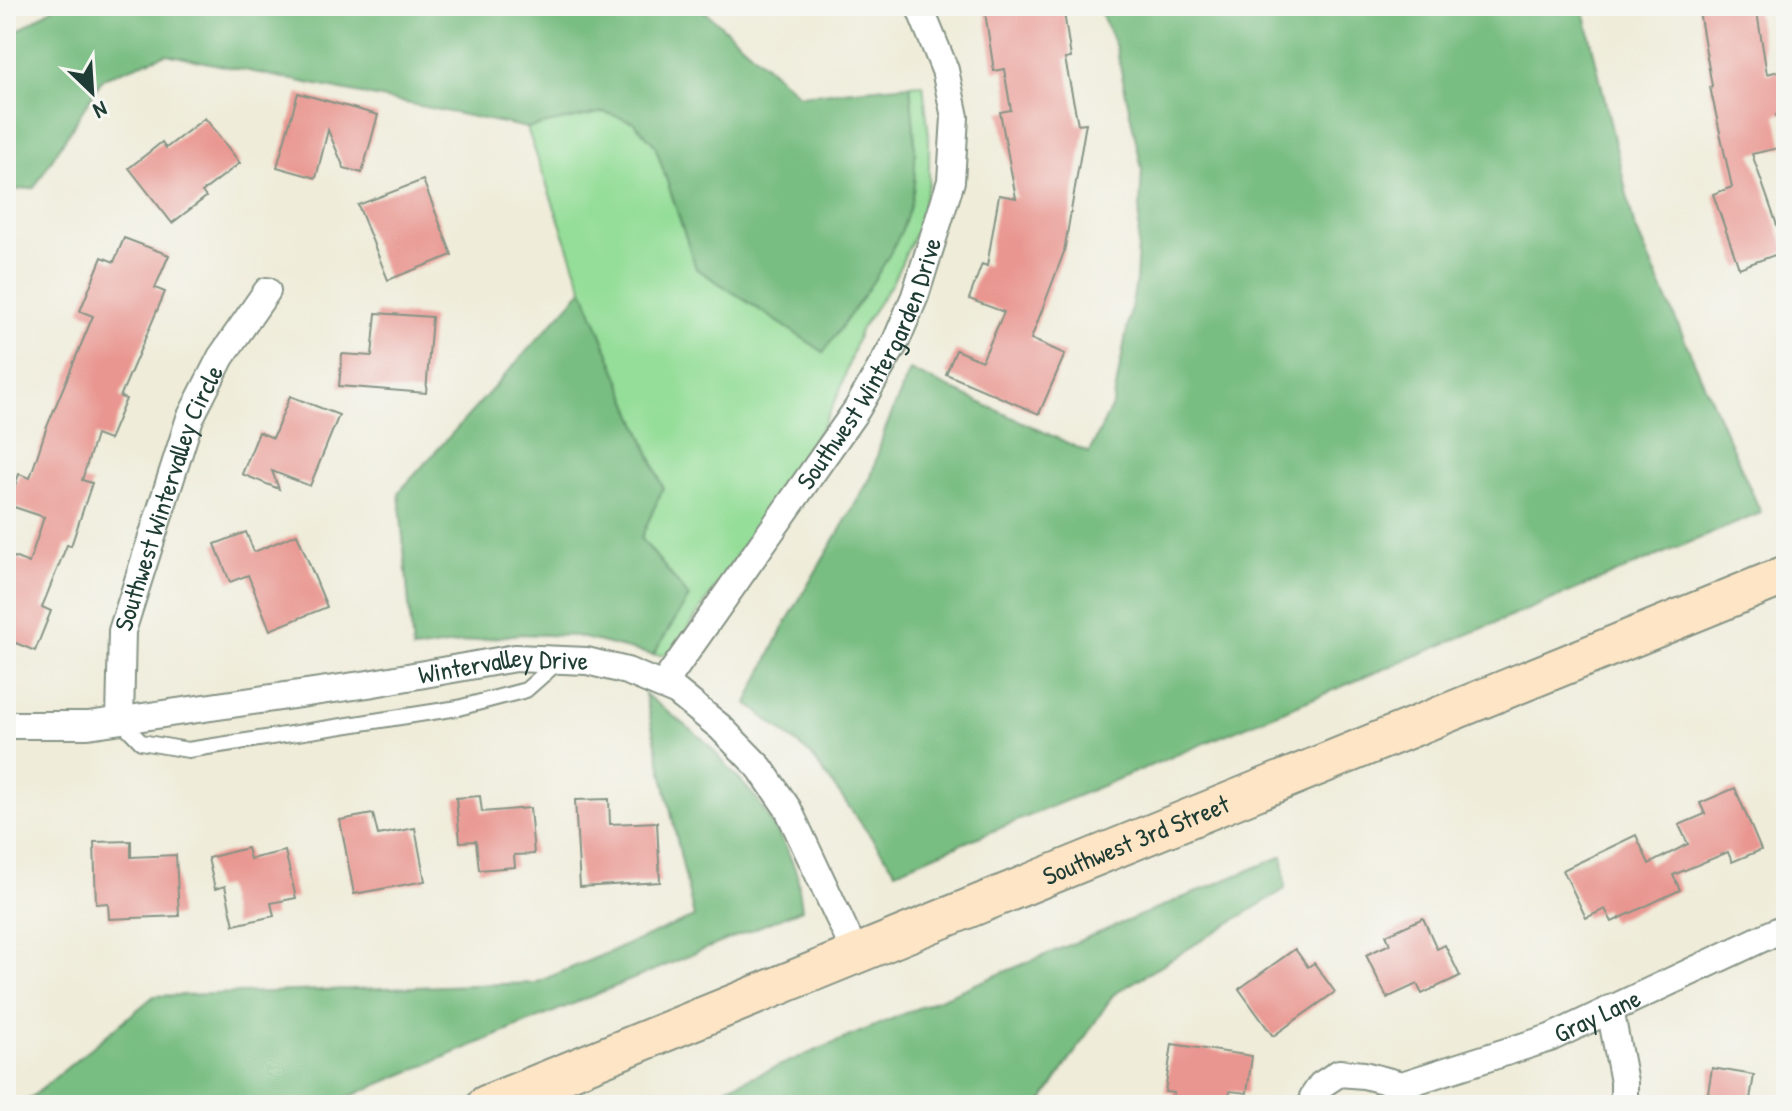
<svg xmlns="http://www.w3.org/2000/svg" width="1792" height="1111" font-family="'Patrick Hand',sans-serif">
<style>
.green{fill:#95de99;stroke:#5a8e66;stroke-width:2}
.forest{fill:#78bd81;stroke:#4c7d5a;stroke-width:2}
.building{fill:#e99690}
.lines{fill:none;stroke-linecap:round;stroke-linejoin:round}
.service-casing{stroke:#879486;stroke-width:18}
.minor-casing{stroke:#879486;stroke-width:30}
.secondary-casing{stroke:#879486;stroke-width:42}
.service{stroke:#fff;stroke-width:14}
.minor{stroke:#fff;stroke-width:26}
.secondary{stroke:#fde5c5;stroke-width:38}
.labels{text-anchor:middle;stroke-width:6;stroke-linejoin:round;paint-order:stroke}
.street-label{font-size:26px;fill:#1f3d34;stroke:#f6f6f2}
</style>
<rect width="100%" height="100%" fill="#f6f6f2"/>
<filter id="ink" filterUnits="userSpaceOnUse"><feTurbulence type="fractalNoise" baseFrequency=".0125" numOctaves="2"/><feDisplacementMap in="SourceGraphic" scale="16" xChannelSelector="R" yChannelSelector="G"/><feConvolveMatrix kernelMatrix="1 2 1 2 8 2 1 2 1" color-interpolation-filters="sRGB"/></filter>
<filter id="wash" filterUnits="userSpaceOnUse"><feTurbulence type="fractalNoise" baseFrequency=".006" numOctaves="4" result="noise"/><feDisplacementMap in="SourceGraphic" scale="32" xChannelSelector="R" yChannelSelector="G"/><feGaussianBlur stdDeviation="1.8" result="paint"/><feColorMatrix in="noise" values="0 0 0 0 0 0 0 0 0 0 0 0 0 0 0 0 0 1.4 0 .05"/><feComposite in="paint" operator="in"/></filter>
<g filter="url(#wash)">
<rect width="100%" height="100%" fill="#efecd9"/>
<path class="green" d="M923,84L929,136V181L917,230L892,283L860,330L839,393L822,427L677,645L664,655H653L689,597L641,538L663,487L583,289L527,128L604,112L634,122L655,145L696,268L824,352L875,275L903,228L915,139L910,85Z"/>
<g class="forest">
<path d="M56,6H699L799,95L910,85C913,118 917,151 914,184C909,243 856,304 824,352L696,268L655,145L634,122L604,112L527,128L166,54L103,78L34,188L6,191V39Z"/>
<path d="M1098,6H1583L1634,225L1761,513L896,871L811,755L747,703L784,626L871,477L884,432L910,370L1089,453L1113,404L1136,282L1142,169L1116,47Z"/>
<path d="M583,289L663,488L641,538L689,597L653,655L576,636L519,634L413,650L399,492Z"/>
<path d="M645,694L704,740L757,799L786,847L797,874L802,909L329,1105H22L154,996L535,983L694,917Z"/>
<path d="M1283,856L1285,889L1113,995L1044,1099L1045,1105H685Z"/>
</g>
<g id="blocks">
<g class="building">
<path d="M984,6H1063L1071,58L1065,59L1078,124L1086,123L1064,252L1031,339L1065,354L1039,414L946,374L956,350L982,361L1004,312L969,299L982,264L987,266L999,195L1016,198L1000,112L1011,110L1004,69L994,71Z"/>
<path d="M1698,6H1756L1767,74L1779,71L1786,102V112L1776,115L1783,147L1752,154L1786,251L1739,268L1713,194L1732,187L1710,87L1712,86Z"/>
<path d="M298,93L378,115L362,173L344,168L328,130L316,178L277,167Z"/>
<path d="M205,118L240,163L202,192L206,197L172,223L129,168L162,142L166,148Z"/>
<path d="M423,180L452,255L388,280L358,205Z"/>
<path d="M124,238L169,255L155,288L165,292L120,397L126,399L109,440L96,435L82,480L92,483L71,546L67,545L42,607L51,611L35,651L6,639V554L29,563L44,517L8,505L19,474L30,478L46,429L93,316L80,311L102,257L114,262Z"/>
<path d="M376,313L432,317L426,393L339,386L342,354L372,356Z"/>
<path d="M290,396L339,415L310,486L272,471L279,489L242,474L259,432L273,438Z"/>
<path d="M246,532L254,552L297,534L327,607L270,630L248,575L230,582L215,544Z"/>
<path d="M1735,788L1761,850L1732,862L1728,852L1673,875L1680,890L1612,922L1605,909L1586,918L1563,870L1636,835L1649,864L1688,844L1679,825L1705,814L1700,803Z"/>
<path d="M480,796L482,812L530,808L534,854L514,855L515,867L479,870L476,841L460,842L456,798Z"/>
<path d="M609,799L610,824L657,822L660,882L580,887L575,800Z"/>
<path d="M373,814L378,835L415,828L425,881L354,894L340,820Z"/>
<path d="M131,841V857L176,855L179,916L109,919L108,903L96,904L94,842Z"/>
<path d="M247,848L250,859L285,851L296,898L271,903L274,916L234,925L225,886L215,889L208,858Z"/>
<path d="M1423,918L1437,949L1445,945L1460,976L1422,994L1417,984L1387,998L1366,955L1390,944L1386,935Z"/>
<path d="M1295,949L1308,967L1314,963L1335,992L1273,1036L1239,989Z"/>
<path d="M1172,1044L1252,1056L1247,1093L1230,1091L1228,1105H1172L1174,1093L1165,1092Z"/>
<path d="M1712,1068L1754,1075L1749,1105H1706Z"/>
</g>
</g>
</g>
<g filter="url(#ink)">
<use href="#blocks" fill-opacity="0" stroke="#879486" stroke-width="2"/>
<g class="lines">
<g class="service-casing">
<path id="service" d="M120,720L141,742L188,750L458,708L526,690L560,660"/>
</g>
<g class="minor-casing">
<g id="minor">
<path id="s1" d="M663,685L857,409L896,341L915,296L951,181L955,117L945,70L919,6"/>
<path id="s2" d="M120,720L122,631L190,418L221,357L267,291"/>
<path id="s3" d="M6,725H88L368,684L515,658L587,661L627,671L677,692L720,727L760,768L788,809L855,952"/>
<path d="M1610,1009L1624,1082V1105"/>
<path id="s4" d="M1314,1105L1313,1097L1321,1085L1339,1073L1364,1075L1402,1085L1550,1038L1786,927"/>
</g>
</g>
<g class="secondary-casing">
<g id="secondary">
<path id="s5" d="M486,1105L1786,575"/>
</g>
</g>
<use href="#service" class="service"/>
<use href="#minor" class="minor"/>
<use href="#secondary" class="secondary"/>
</g>
</g>
<g class="labels">
<g class="street-label">
<text dy="9" stroke="none"><textPath href="#s1" startOffset="384">Southwest Wintergarden Drive</textPath></text>
<text dy="9" stroke="none"><textPath href="#s2" startOffset="230">Southwest Wintervalley Circle</textPath></text>
<text dy="9" stroke="none"><textPath href="#s3" startOffset="502">Wintervalley Drive</textPath></text>
<text dy="9" stroke="none"><textPath href="#s5" startOffset="702">Southwest 3rd Street</textPath></text>
<text dy="9" stroke="none"><textPath href="#s4" startOffset="316">Gray Lane</textPath></text>
</g>
</g>
<rect width="1792" height="1111" fill="none" stroke="#f6f6f2" stroke-width="32"/>
<g transform="translate(92 92) rotate(155)" stroke="#f6f6f2" stroke-width="6" paint-order="stroke">
<path d="M0-6L14 30L0 20L-14 30Z" fill="#1f3d34"/>
<text y="-12" font-size="22" font-weight="bold" text-anchor="middle" fill="#1f3d34">N</text>
</g>
</svg>
